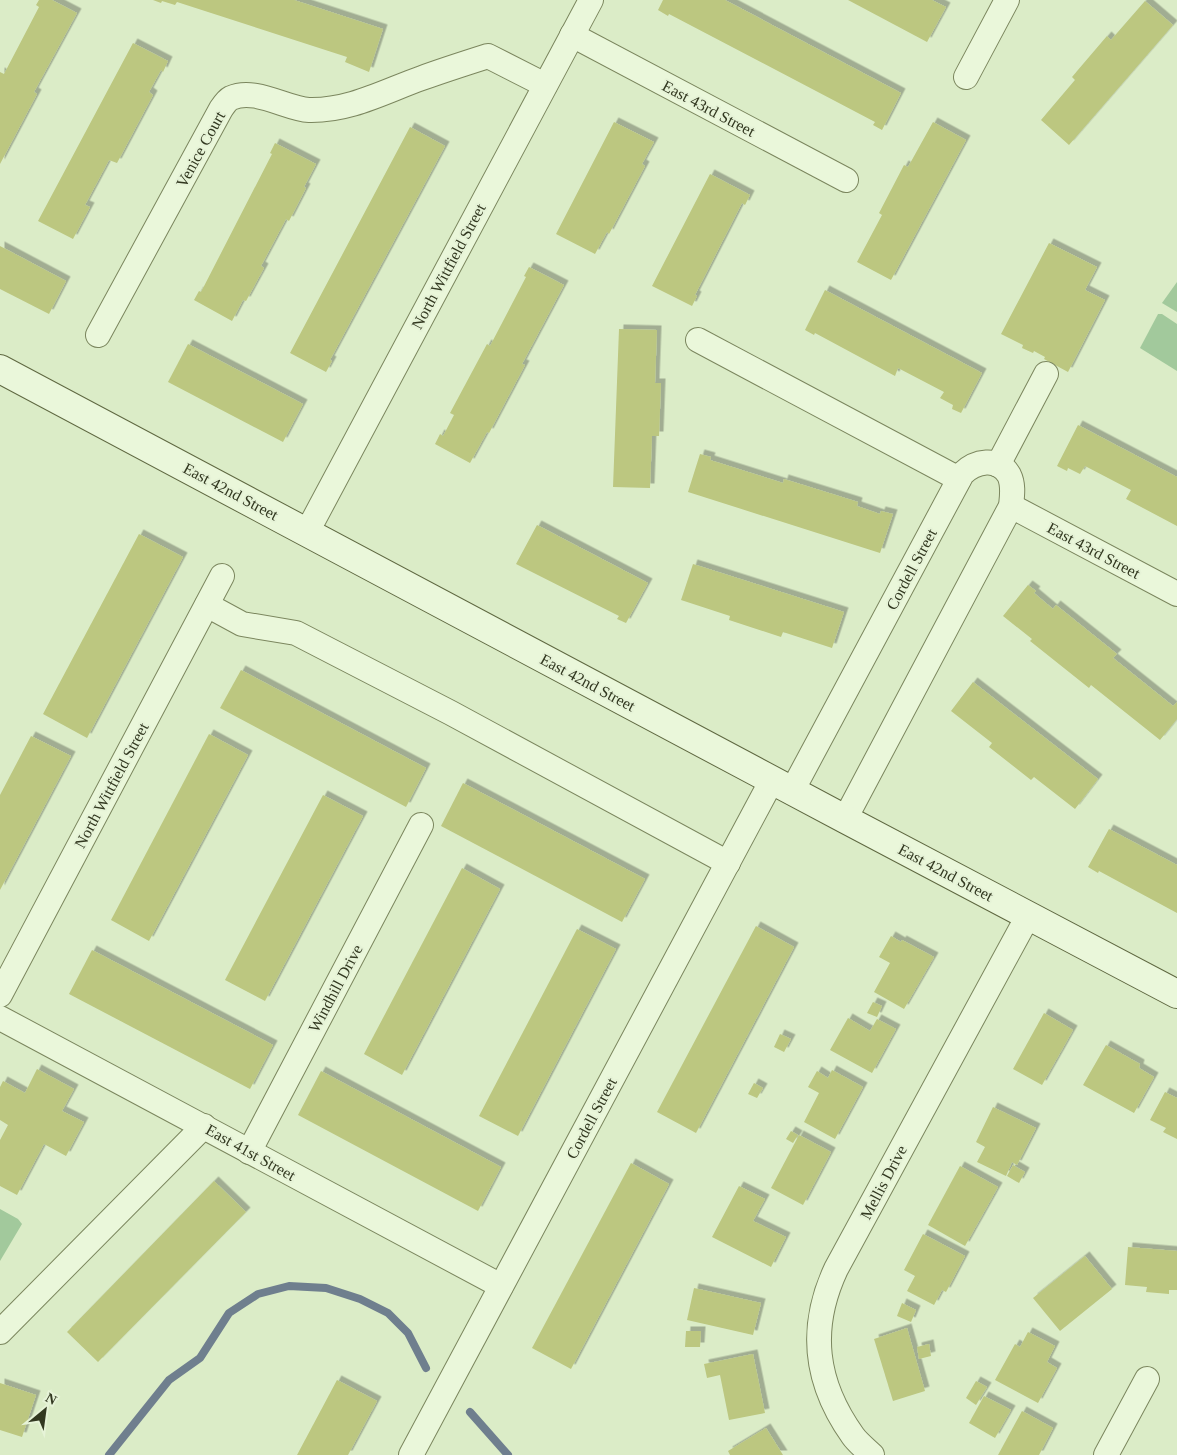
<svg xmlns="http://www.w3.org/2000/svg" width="1177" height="1455" font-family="Georgia,serif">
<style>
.green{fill:#a2c99c}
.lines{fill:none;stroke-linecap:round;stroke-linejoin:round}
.stream{stroke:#6f7f8e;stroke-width:8}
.building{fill:#bcc780;filter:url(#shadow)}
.street-casing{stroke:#7b865e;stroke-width:26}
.secondary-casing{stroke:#5f6841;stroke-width:30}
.street{stroke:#eaf7da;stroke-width:24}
.secondary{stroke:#eaf7da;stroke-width:28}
.labels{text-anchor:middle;stroke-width:4;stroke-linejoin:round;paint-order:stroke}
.street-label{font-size:16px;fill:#323820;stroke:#e6f3d7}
</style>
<defs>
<filter id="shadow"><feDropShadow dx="4.5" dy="-4.5" stdDeviation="0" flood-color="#0004"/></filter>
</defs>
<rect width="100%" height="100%" fill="#dbecc7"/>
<g class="green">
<path d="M1177,282V312L1162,303Z"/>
<path d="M1158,314H1162L1177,324V371L1140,348Z"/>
<path d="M0,1209L18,1219L22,1224L0,1261Z"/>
</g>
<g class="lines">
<g class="stream">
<path d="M470,1412L508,1455"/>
<path d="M109,1455L169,1380L200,1358L229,1313L258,1294L289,1286L326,1288L360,1299L388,1313L408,1333L426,1368"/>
</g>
</g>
<g class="building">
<path d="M39,0H52L77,13L34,92L37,94L0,164V72L4,74L39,7L36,5Z"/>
<path d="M153,0H294L383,29L369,72L345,62L347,57L177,2L175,5L162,1L161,3Z"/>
<path d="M663,0H725L901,93L882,130L873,125L875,122L669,14L668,16L658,10Z"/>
<path d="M848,0H932L946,7L927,42Z"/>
<path d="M1145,1L1173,25L1069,145L1041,120L1075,80L1072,77L1107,36L1111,40Z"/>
<path d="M133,43L168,61L163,72L161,70L149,92L153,95L117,163L109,160L85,205L90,207L73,239L38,221Z"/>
<path d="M614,122L654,142L642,164L645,166L609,234L607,232L595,254L556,234Z"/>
<path d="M933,122L966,140L891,280L857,262L882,215L879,213L904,165L908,167Z"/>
<path d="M410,127L445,146L330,360L332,361L326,372L290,353Z"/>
<path d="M275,143L316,164L304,187L306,188L289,221L286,219L261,266L264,268L246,301L243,300L232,321L194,300L199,291L201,292L272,154L270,153Z"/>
<path d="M710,174L750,195L745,205L742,203L695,295L697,296L692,306L652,286Z"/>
<path d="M1049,243L1097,267L1085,290L1105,300L1068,372L1044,359L1045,357L1034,351L1033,353L1022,348L1023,345L1001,334Z"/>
<path d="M0,246L66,281L49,314L0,289Z"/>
<path d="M529,267L564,285L522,364L525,365L489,433L487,432L470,463L435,444L440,434L443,436L454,415L450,413L487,344L490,346L526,277L524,276Z"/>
<path d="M825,290L982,373L961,413L952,409L953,405L940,398L944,392L898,368L895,376L815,333L814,335L805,330Z"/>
<path d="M619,329L657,330L655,383H661L659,436H652L650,488L613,487Z"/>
<path d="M188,344L303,404L283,442L168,382Z"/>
<path d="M1078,425L1177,477V526L1126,499L1131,490L1085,466L1080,474L1068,468L1067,471L1057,466Z"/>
<path d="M700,454L711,457L710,460L783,483L784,479L858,502L857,506L880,514L881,511L893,514L880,553L688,492Z"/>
<path d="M537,525L648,583L626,623L617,619L619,616L516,564Z"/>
<path d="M139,534L183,557L87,738L43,714Z"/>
<path d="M693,564L844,612L832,648L783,632L781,637L729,620L730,616L681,600Z"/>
<path d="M1028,585L1036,591L1034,593L1053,609L1056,605L1117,654L1113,658L1173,706L1177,702V719L1160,740L1091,685L1089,688L1030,641L1032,639L1003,616Z"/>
<path d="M241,670L426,768L406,807L220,708Z"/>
<path d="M973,682L1098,779L1075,809L1034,777L1031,780L989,747L992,743L951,711Z"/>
<path d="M209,734L248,755L149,941L111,920Z"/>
<path d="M31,736L71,756L0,890V795Z"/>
<path d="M463,783L645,879L622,922L441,826Z"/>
<path d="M323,795L363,816L265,1001L225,980Z"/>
<path d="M1109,829L1177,865V913L1099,871L1098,873L1088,867Z"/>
<path d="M462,868L500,889L402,1075L364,1054Z"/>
<path d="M756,926L794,947L696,1133L657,1112Z"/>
<path d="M577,929L616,949L518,1136L479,1116Z"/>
<path d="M891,936L901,942L902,940L934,957L904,1009L874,992L890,963L879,957Z"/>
<path d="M92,950L273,1045L250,1089L69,994Z"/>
<path d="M873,1002L882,1006L877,1017L867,1013Z"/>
<path d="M1044,1013L1073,1030L1042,1085L1013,1069Z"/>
<path d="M848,1018L870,1031L877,1019L896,1029L872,1073L830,1050Z"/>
<path d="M780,1034L791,1039L784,1052L774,1047Z"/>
<path d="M1106,1045L1140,1064L1139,1068L1154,1077L1134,1113L1083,1085Z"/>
<path d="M37,1069L74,1089L62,1111L84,1122L66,1156L44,1144L17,1195L0,1186V1140L8,1125L0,1120V1087L3,1081L25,1093Z"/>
<path d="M832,1070L863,1087L835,1139L804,1122L819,1093L808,1087L817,1071L828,1078Z"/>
<path d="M321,1071L501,1167L478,1211L298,1115Z"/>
<path d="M754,1083L763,1088L757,1098L748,1094Z"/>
<path d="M1165,1092L1177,1098V1139L1163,1132L1166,1128L1150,1120Z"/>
<path d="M993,1107L1036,1128L1017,1165L1012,1162L1006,1176L977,1162L985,1147L976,1142Z"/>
<path d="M791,1131L798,1135L793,1143L786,1139Z"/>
<path d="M799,1135L831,1152L803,1205L771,1188Z"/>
<path d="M631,1163L669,1184L571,1369L532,1348Z"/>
<path d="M1013,1165L1025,1172L1019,1183L1007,1176Z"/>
<path d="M960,1166L998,1187L965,1246L928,1225Z"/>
<path d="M214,1181L246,1212L98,1362L67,1332Z"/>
<path d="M739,1186L765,1199L753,1221L786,1237L771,1267L712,1237Z"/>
<path d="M923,1234L965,1256L946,1292L942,1290L934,1305L907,1291L915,1276L904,1270Z"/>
<path d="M1128,1247L1177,1251V1290H1169V1294L1146,1292L1147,1287L1125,1285Z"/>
<path d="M1085,1256L1112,1289L1060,1331L1033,1298Z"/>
<path d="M694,1288L761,1303L753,1335L687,1320Z"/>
<path d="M902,1303L916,1310L911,1322L897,1316Z"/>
<path d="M907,1328L925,1391L893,1401L874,1339Z"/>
<path d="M686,1331H701L700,1347H685Z"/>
<path d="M1028,1332L1055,1346L1047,1362L1057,1368L1038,1403L995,1380L1015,1344L1020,1347Z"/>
<path d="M929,1344L931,1356L919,1359L917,1347Z"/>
<path d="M753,1354L765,1413L729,1420L720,1375L707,1378L704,1364Z"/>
<path d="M337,1380L377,1401L348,1455H297Z"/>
<path d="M976,1381L987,1387L976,1405L966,1398Z"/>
<path d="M0,1383L36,1395L22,1437L0,1430Z"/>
<path d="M984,1396L1011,1410L995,1438L969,1423Z"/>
<path d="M1022,1411L1053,1428L1039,1455H998Z"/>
<path d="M766,1428L783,1455H730L728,1451Z"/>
</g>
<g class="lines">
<g class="street-casing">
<g id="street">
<path d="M572,35L846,180"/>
<path d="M966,77L1007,0"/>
<path d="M98,335L221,109C223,106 227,100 231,98C255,87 287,109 309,110C350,111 385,91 422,78C444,70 466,63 488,56L545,85"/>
<path d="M698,340L959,479"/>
<path d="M998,465L1046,374"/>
<path d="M1011,506L1177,594"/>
<path d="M307,532L591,0"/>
<path d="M207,605L242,624L296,633L451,713L728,863"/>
<path d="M792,791L962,474C975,461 998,456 1009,475C1014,485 1012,496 1011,506L845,819"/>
<path d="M0,995L222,576"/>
<path d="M0,1018L501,1286"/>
<path d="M249,1152L421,825"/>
<path d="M0,1332L204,1126"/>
<path d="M411,1455L772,780"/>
<path d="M872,1455C866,1449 858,1443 853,1436C815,1383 808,1329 836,1269L1028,916"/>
<path d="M1106,1455L1147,1379"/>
</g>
</g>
<g class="secondary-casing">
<path id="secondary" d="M0,369L845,819L1177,994"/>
</g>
<use href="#street" class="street"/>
<use href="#secondary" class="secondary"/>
</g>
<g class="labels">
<g class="street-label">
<text transform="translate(709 108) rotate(28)" y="6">East 43rd Street</text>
<text transform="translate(200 149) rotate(-61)" y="6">Venice Court</text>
<text transform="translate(448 266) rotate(-62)" y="6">North Wittfield Street</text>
<text transform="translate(231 491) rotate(28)" y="6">East 42nd Street</text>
<text transform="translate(1094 550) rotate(28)" y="6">East 43rd Street</text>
<text transform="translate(911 569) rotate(-62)" y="6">Cordell Street</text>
<text transform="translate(588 682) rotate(28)" y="6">East 42nd Street</text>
<text transform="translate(111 785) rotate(-62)" y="6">North Wittfield Street</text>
<text transform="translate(946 872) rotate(28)" y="6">East 42nd Street</text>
<text transform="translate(335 988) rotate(-62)" y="6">Windhill Drive</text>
<text transform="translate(591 1118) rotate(-62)" y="6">Cordell Street</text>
<text transform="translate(251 1152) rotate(29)" y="6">East 41st Street</text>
<text transform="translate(883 1182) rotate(-62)" y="6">Mellis Drive</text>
</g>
</g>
<g transform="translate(45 1410) rotate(29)" stroke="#e6f3d7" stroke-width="4" paint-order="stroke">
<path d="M0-4L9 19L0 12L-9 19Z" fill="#323820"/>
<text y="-8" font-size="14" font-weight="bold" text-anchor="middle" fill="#323820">N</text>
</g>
</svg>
